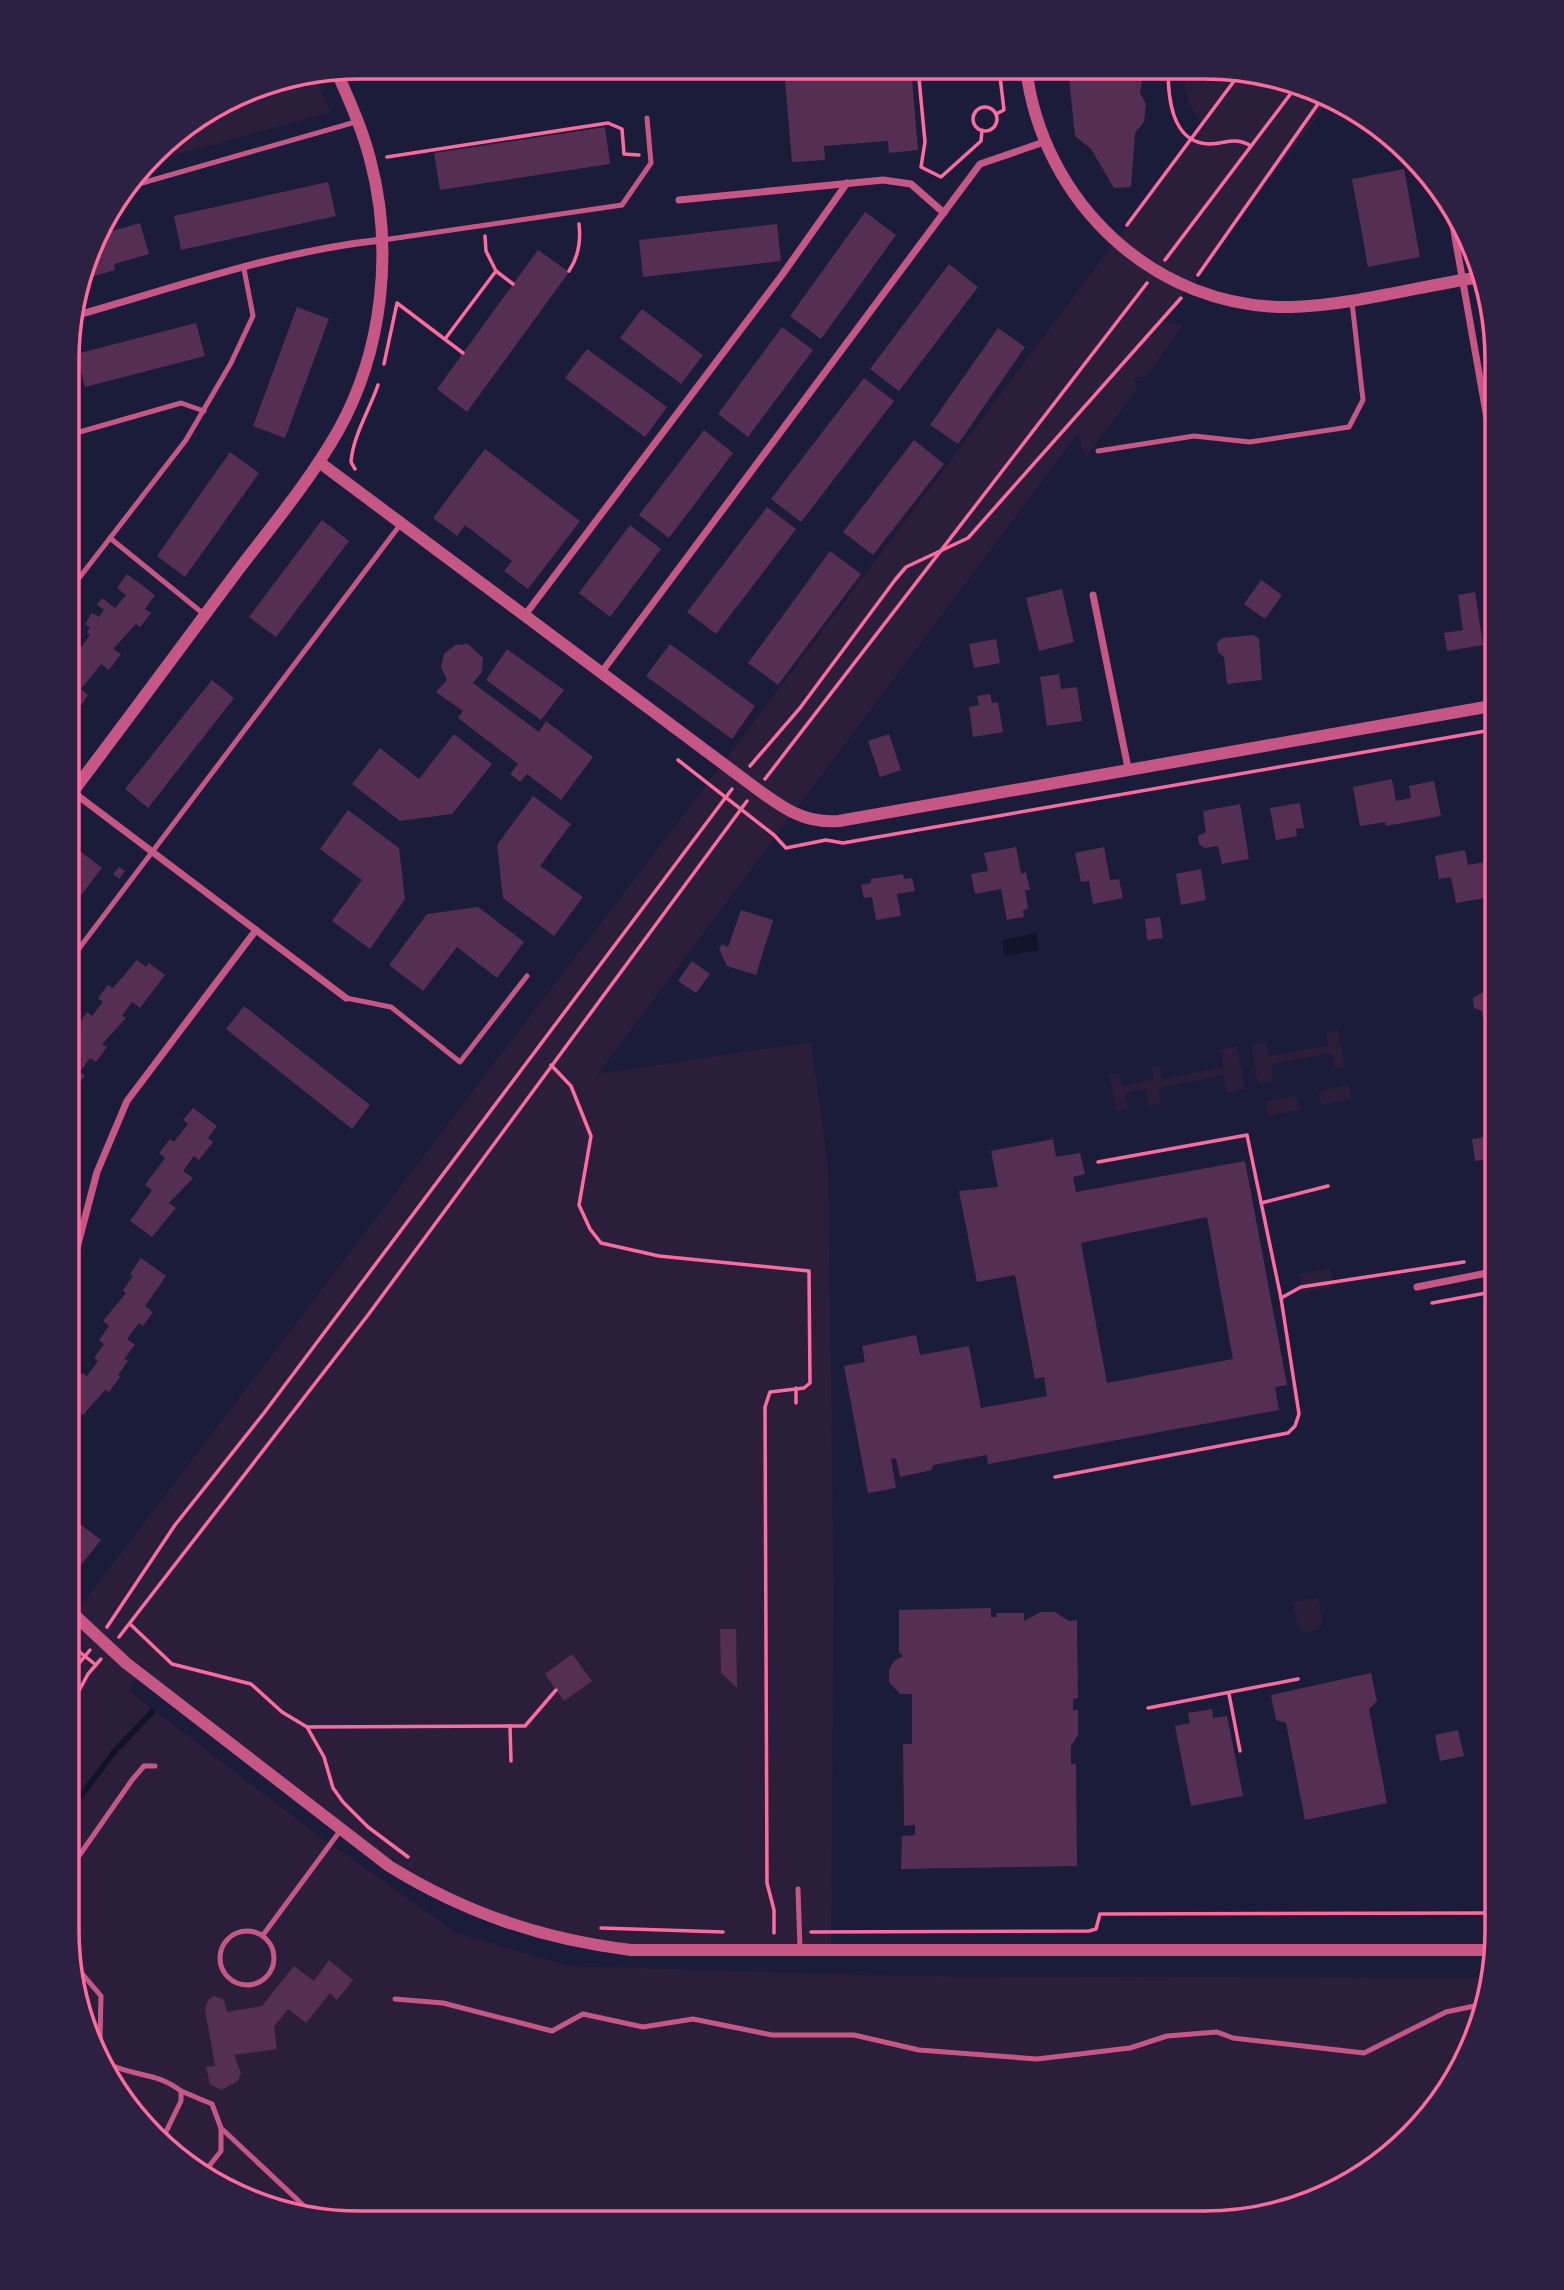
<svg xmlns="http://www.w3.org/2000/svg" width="1564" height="2290" font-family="'DejaVu Sans',sans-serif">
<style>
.green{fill:#2a1e3b}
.water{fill:#12122b}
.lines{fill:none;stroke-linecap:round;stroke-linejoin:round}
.stream{stroke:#12122b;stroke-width:6}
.building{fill:#542f53;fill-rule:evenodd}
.path{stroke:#ff6b9d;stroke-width:3.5}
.service{stroke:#c65784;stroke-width:5}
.minor{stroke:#c65784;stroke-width:7}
.tertiary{stroke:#c65784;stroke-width:12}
.rim{fill:none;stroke:#ff6b9d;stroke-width:3.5}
</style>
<rect width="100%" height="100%" fill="#1b1b3a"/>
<g class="green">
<path d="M1184,69H1243L1208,117L1245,70L1316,89L1331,98L1162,322L1183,325L1146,377L1134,378L1136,390L1085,459L1078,433L598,1074L811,1042L828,1165L834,1597L831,1952L631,1950L465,1908L341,1829L137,1673L129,1691L318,1835L457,1933L570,1966L906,1976L1490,1978L1475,2042L1437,2108L1383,2163L1317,2201L1204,2223L322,2221L248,2201L182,2163L127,2109L89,2043L67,1930V1624L736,746L1204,123C1187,108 1184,91 1184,69Z"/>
<path d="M313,74L331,112L147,163L167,139L265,82Z"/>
<path d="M1338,1030L1345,1067L1335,1069L1332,1053L1271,1064L1273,1082L1258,1084L1251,1045L1266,1042L1269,1056L1328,1046L1326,1032Z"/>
<path d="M1237,1046L1245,1089L1227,1093L1223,1075L1158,1088L1161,1104L1149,1106L1146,1089L1125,1093L1128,1109L1117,1111L1109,1075L1119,1073L1122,1086L1154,1079L1152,1067L1159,1066L1162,1079L1223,1067L1220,1050Z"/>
<path d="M1349,1085L1351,1099L1321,1105L1318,1091Z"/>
<path d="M1297,1096L1300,1110L1268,1116L1266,1101Z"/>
<path d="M1330,1268L1334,1287L1302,1293L1299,1274Z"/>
<path d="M1318,1597L1323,1622L1319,1630L1304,1633L1298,1629L1293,1602Z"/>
</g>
<path class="water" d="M1036,933L1039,950L1005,956L1002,940Z"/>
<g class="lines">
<g class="stream">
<path d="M439,67L489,76L528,67"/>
<path d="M67,1814L115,1751L152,1712"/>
</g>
</g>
<g class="building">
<path d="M812,68L813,78L882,72V68H911L918,150L889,153L888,141L824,146L825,160L792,162L784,69Z"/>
<path d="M1068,69H1144L1140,93L1146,104L1144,122L1135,133L1131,187L1114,188L1091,149L1075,136Z"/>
<path d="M605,127L610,164L440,190L434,153Z"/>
<path d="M1404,169L1420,257L1368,267L1352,179Z"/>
<path d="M328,182L336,216L181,250L174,216Z"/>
<path d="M865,212L896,235L821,339L790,316Z"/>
<path d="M140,223L149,254L114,264L115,270L84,279L96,241L106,238L105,233Z"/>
<path d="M777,224L781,261L643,277L639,240Z"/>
<path d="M538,250L569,272L467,412L437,389Z"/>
<path d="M949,264L978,287L899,391L870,369Z"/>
<path d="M297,307L329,319L285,438L253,426Z"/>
<path d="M642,309L703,355L681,384L620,338Z"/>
<path d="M196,323L205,356L85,387L76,354Z"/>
<path d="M782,327L813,350L748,437L718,414Z"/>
<path d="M998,328L1025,347L958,444L930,425Z"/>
<path d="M587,349L667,407L645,437L565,378Z"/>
<path d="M864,378L894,401L801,522L771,499Z"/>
<path d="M704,430L733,453L669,538L639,515Z"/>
<path d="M914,440L944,464L873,555L843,532Z"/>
<path d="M485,449L580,521L528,589L504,571L512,561L465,525L457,536L433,518Z"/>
<path d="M230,452L259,473L185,577L157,556Z"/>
<path d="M767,507L796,529L716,634L687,612Z"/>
<path d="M322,520L349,541L276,637L249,617Z"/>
<path d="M630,525L661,549L610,617L579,593Z"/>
<path d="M830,551L861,574L778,685L748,663Z"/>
<path d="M127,574L155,595L145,609L151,613L140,627L136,624L113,649L121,654L109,670L101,664L90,678L81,689L88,695L78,710L68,703L69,655L77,644L81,647L90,635L87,632L90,628L85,624L92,613L99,617L104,610L97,605L102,598L115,608L126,595L117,588Z"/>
<path d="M1261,580L1282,595L1265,619L1244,604Z"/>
<path d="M1062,589L1074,642L1039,651L1026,598Z"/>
<path d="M1475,592L1483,645L1447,651L1444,633L1463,630L1458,595Z"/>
<path d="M1253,635L1259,638L1262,680L1227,684L1224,657L1218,652L1217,643L1222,638Z"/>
<path d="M996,639L1000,663L974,668L969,644Z"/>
<path d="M468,644L483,658L482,672L473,683L539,732L546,721L593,757L561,800L527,774L520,782L510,774L518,764L458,718L463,711L436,692L447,680L441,667L444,654L455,645Z"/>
<path d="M670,644L755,706L732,739L646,676Z"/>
<path d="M507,649L564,690L541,720L486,680Z"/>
<path d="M1059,674L1061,689L1077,687L1082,721L1047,726L1040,677Z"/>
<path d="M212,680L234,698L148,808L125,789Z"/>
<path d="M990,694L992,703L998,702L1003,732L973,737L969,707L979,705L977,696Z"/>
<path d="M454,734L492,764L452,814L400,821L352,784L380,748L419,779Z"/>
<path d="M889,734L901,770L880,777L868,741Z"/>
<path d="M1392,779L1396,801L1411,798L1409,786L1434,781L1441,816L1386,826L1385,822L1360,826L1353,787Z"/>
<path d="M533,796L571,824L540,866L583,897L554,936L503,898L497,845Z"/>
<path d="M1300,803L1304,828L1296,829L1297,836L1276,840L1270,808Z"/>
<path d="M1240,804L1249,859L1222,864L1218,846L1205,848L1199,844L1198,836L1206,832L1203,811Z"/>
<path d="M348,810L399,848L405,899L370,949L332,921L362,880L320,849Z"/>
<path d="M1016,847L1021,874L1026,872L1030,890H1025L1028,909L1023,910L1024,917L1007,920L1001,889L975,894L971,874L988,871L984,853Z"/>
<path d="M1104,847L1110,880L1119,879L1123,898L1093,904L1089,881L1081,882L1075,853Z"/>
<path d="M76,848L102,868L68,912V859Z"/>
<path d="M1465,850L1468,865L1497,860V908L1487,910L1485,898L1456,903L1451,877L1439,879L1435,856Z"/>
<path d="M119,867L125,871L119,879L113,874Z"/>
<path d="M1201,869L1206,900L1181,905L1176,874Z"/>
<path d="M903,874L904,879L912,878L915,891L897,894L901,916L876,920L872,897L864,898L861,885L871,883V879Z"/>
<path d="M478,907L524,942L497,978L457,947L423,991L389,965L427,914Z"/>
<path d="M741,910L773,920L756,975L727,966L719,949L722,944L728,947Z"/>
<path d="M1160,917L1163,938L1147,940L1145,919Z"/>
<path d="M137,960L146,967L149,963L165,975L140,1008L132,1002L122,1016L126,1018L102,1044L107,1047L96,1062L90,1058L80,1072L85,1076L68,1096V1042L70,1044L81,1029L77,1026L87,1012L92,1016L103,1002L98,998L108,985L113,988Z"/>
<path d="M692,961L710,974L696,993L678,981Z"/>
<path d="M1497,963V1019L1484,1022L1482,1011L1474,1008L1473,998L1485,991L1494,996L1489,965Z"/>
<path d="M244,1006L370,1105L352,1129L226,1029Z"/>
<path d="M1497,1101V1119L1492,1120L1489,1103Z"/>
<path d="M193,1108L217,1126L208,1138L213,1142L199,1160L194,1156L183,1171L193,1178L169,1203L176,1208L152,1237L130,1221L152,1190L145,1185L165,1158L159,1153L170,1139L174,1142L188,1124L183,1120Z"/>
<path d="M1493,1136L1496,1158L1475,1161L1472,1139Z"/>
<path d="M1053,1139L1056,1157L1080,1153L1085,1174L1073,1177L1076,1192L1245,1161L1287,1385L1275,1387L1279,1410L988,1464L987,1455L933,1465L932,1470L900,1477L896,1458L891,1459L896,1488L868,1493L844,1366L865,1362L862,1346L916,1335L920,1355L969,1346L981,1408L1047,1396L1044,1377L1035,1379L1015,1275L977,1282L959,1191L998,1187L991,1151ZM1207,1217L1233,1359L1107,1383L1081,1243Z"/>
<path d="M141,1258L166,1276L145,1306L153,1312L143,1326L139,1323L127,1339L135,1345L124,1359L128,1361L118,1375L120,1377L109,1392L105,1390L83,1415L67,1404V1387L70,1383L73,1385L82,1373L87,1376L98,1361L94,1358L104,1344L99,1340L109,1326L103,1321L126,1293L123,1290L133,1276L130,1274Z"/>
<path d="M67,1514L101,1540L80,1566L67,1556Z"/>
<path d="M991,1608V1617H997L996,1613H1024V1621L1041,1612H1055L1069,1621L1077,1620L1078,1698L1073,1699V1710H1078V1735L1071,1746V1764H1076L1077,1866L901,1869L902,1836L915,1835V1825L904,1826L903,1744H912V1694H900L889,1682V1670L894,1661L903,1656L899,1652V1610Z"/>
<path d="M720,1629H736L737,1688L721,1673Z"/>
<path d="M572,1654L592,1681L564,1701L545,1674Z"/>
<path d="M1371,1673L1377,1701L1369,1709L1387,1803L1305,1820L1286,1723L1276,1720L1271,1695Z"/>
<path d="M1212,1709L1213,1718L1227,1716L1243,1796L1191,1806L1175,1726L1190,1723L1188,1713Z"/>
<path d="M1493,1711H1497V1728H1495Z"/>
<path d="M1458,1730L1464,1756L1440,1761L1435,1735Z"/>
<path d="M329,1960L353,1980L337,2000L330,1993L306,2023L288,2009L274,2027L277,2049L234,2055L241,2073L238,2081L221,2090L210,2084L206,2067L215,2066L205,2009L209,1999L214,1996L224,2000L227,2012L262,2006L294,1966L314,1981Z"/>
</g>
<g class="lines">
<g class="path">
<path d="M918,68L925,142L921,167L941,177L981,141L982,130"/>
<path d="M1168,69C1168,96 1171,143 1209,144C1226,144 1234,136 1251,146"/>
<circle cx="985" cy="119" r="12"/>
<path d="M996,114L1004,110L999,68"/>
<path d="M387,157L608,123L622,129L624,154L639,155"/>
<path d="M1127,225L1243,69"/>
<path d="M485,236L486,251L496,271"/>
<path d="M1165,260L1298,84"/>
<path d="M569,271C579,256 581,241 579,224"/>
<path d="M1198,275L1325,94"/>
<path d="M445,339L496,271L513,284"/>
<path d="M384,364L397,303L463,353"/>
<path d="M355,469L351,462C353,436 369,411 378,385"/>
<path d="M678,760L774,835L786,848L826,840L843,843L1497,729"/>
<path d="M750,766L800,708L895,580L906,567L968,538L1181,298"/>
<path d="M765,779L1147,283"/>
<path d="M551,1065L571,1086L591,1136L579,1205L590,1229L601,1243L659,1256L809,1271L810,1383L804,1388L770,1392L765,1407L767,1883L774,1910V1933"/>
<path d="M1261,1203L1328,1186"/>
<path d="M1281,1298L1301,1287L1464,1262"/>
<path d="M1432,1303L1497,1291"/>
<path d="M796,1403V1388"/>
<path d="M1055,1477L1288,1433L1295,1426L1299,1414L1281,1298L1247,1135L1098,1162"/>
<path d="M130,1624L172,1664L251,1684L282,1712L307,1727L324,1757L333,1788L343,1802L368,1827L408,1857"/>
<path d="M107,1627L175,1525L264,1413L732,789"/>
<path d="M119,1637L368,1315L747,801"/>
<path d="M67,1642L96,1665"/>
<path d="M67,1678L90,1650"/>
<path d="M1229,1694L1240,1751"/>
<path d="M1148,1708L1298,1679"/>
<path d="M67,1713L88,1674L101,1659"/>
<path d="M510,1726L511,1761"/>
<path d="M307,1727L525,1726L556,1690"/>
<path d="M601,1928L723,1932"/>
<path d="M811,1932L1089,1931L1096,1929L1100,1914L1497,1913"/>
</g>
<g class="service">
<path d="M128,187L359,121"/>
<path d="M383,240L622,205L651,163L647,118"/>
<path d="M69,435L181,403L204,411"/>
<path d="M1098,451L1194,436L1250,442L1349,427L1363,400L1352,302"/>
<path d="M110,538L205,615"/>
<path d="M69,591L186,440L231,363L253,316L244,269"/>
<path d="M68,963L400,525"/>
<path d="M346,998L391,1007L460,1062L527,976"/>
<path d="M67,1873L132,1780L144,1766H155"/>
<path d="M798,1889L800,1948"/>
<circle cx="247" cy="1958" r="27"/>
<path d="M263,1935L340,1831"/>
<path d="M73,1963L101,1996L100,2039L111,2065C137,2077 156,2072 181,2091"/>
<path d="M395,1999L443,2003L552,2031L583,2014L643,2027L693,2019L772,2035H854L919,2050L1037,2059L1130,2048L1167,2036L1217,2032L1233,2038L1364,2053L1446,2012L1484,2004"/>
<path d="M221,2128L319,2220"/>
<path d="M161,2142L181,2101V2091L212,2104L221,2128V2151L202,2175"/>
</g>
<g class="minor">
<path d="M679,200L883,180L911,184L944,213"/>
<path d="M1449,203L1497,475"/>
<path d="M71,317C173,288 277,251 382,240"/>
<path d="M1093,595L1128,768"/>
<path d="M525,615L782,275L847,183"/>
<path d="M601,673L980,164L1044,142"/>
<path d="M73,792L346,998"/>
<path d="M68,1282L97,1172L127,1101L256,930"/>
<path d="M1417,1287L1497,1271"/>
</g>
<g class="tertiary">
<path d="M1026,68C1042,202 1155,310 1292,307C1355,305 1419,286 1481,277"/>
<path d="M319,462L757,789C783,808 805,824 839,821L1497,705"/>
<path d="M68,798C125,723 180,648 236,573C271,527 309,482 338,431C383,351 394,248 370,159C362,128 349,100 336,70"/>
<path d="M67,1608L126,1663L389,1866C465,1913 542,1939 631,1950H1497"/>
</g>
</g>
<path d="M0 0H1564V2290H0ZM360 79H1204A281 281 0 0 1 1485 360V1930A281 281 0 0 1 1204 2211H360A281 281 0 0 1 79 1930V360A281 281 0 0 1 360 79Z" fill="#2d2142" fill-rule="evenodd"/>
<path class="rim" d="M360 79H1204A281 281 0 0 1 1485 360V1930A281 281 0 0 1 1204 2211H360A281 281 0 0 1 79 1930V360A281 281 0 0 1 360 79Z"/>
</svg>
